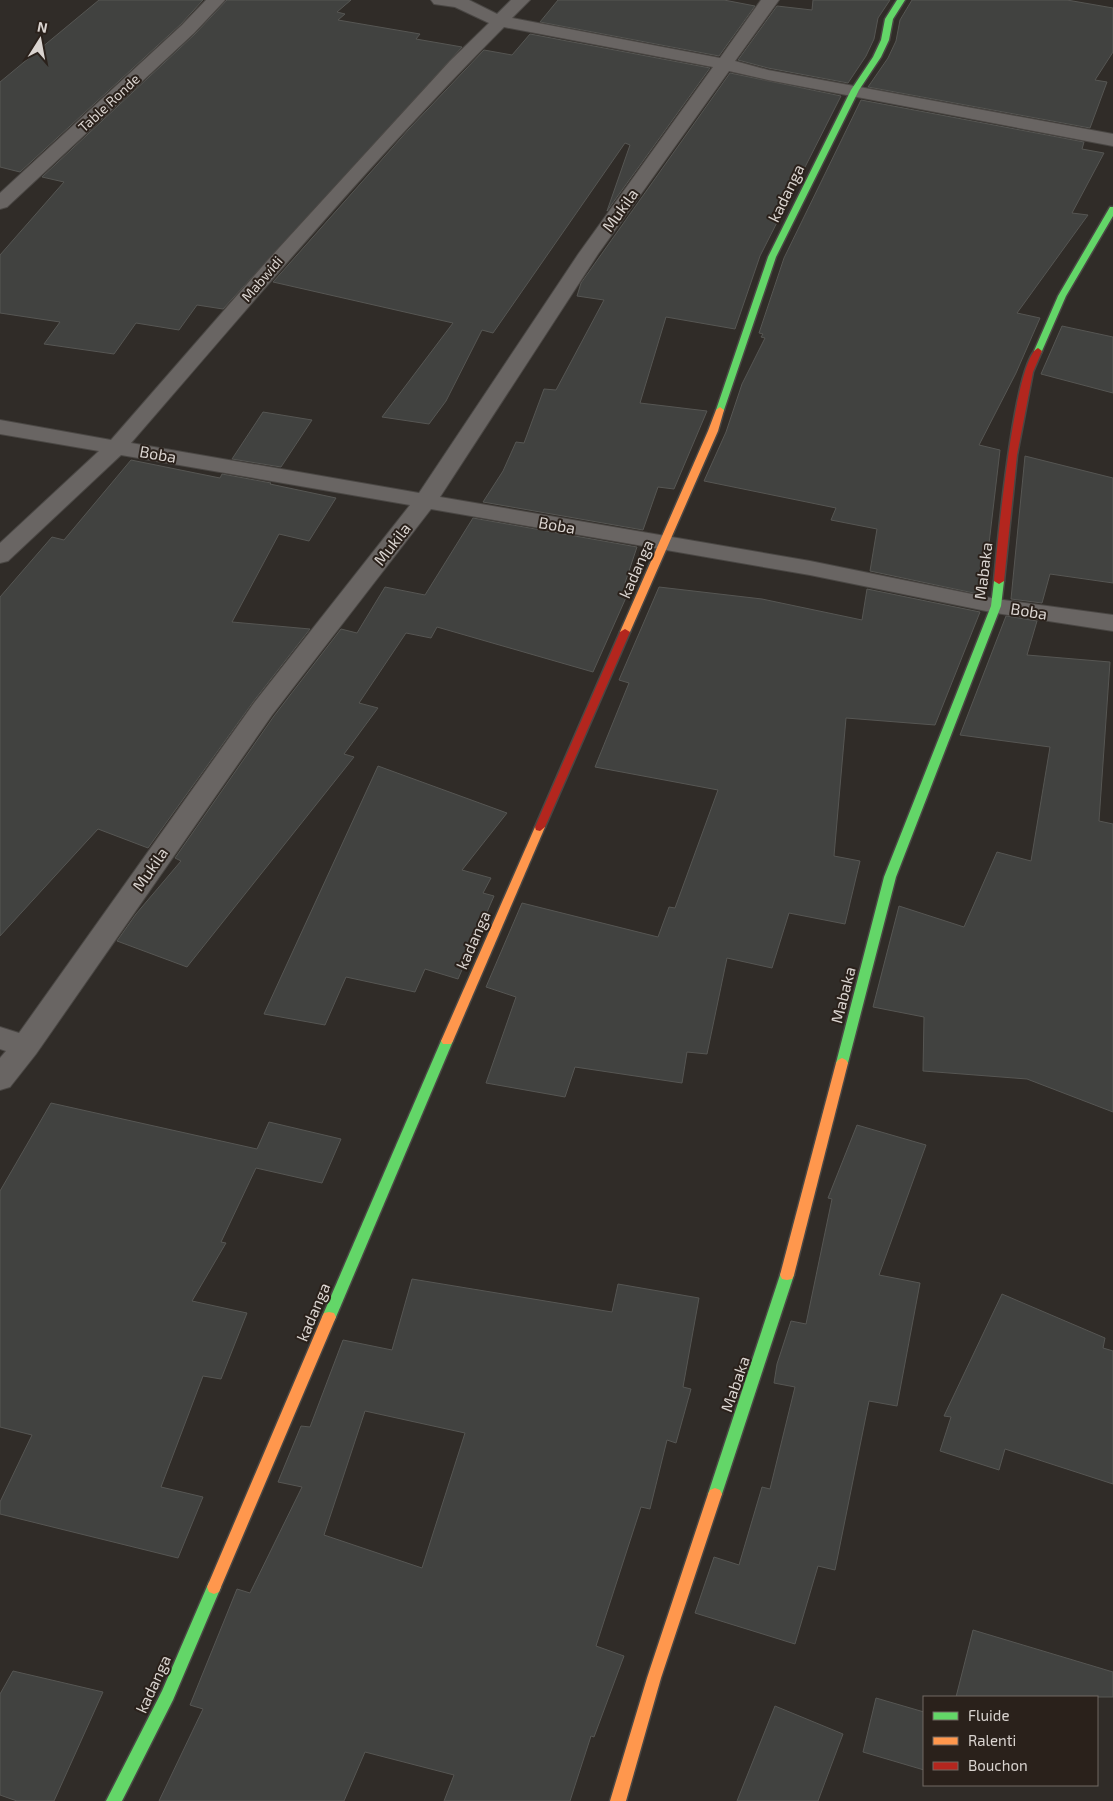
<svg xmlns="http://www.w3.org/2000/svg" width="1113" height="1801" font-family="'Exo 2',sans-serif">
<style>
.building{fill:#414240;stroke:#565653;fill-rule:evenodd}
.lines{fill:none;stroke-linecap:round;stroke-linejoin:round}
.street-casing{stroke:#4a4744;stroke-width:2}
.fast-casing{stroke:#4a4744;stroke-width:3}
.slow-casing{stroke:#4a4744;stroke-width:3}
.jam-casing{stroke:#4a4744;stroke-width:3}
.street{fill:#696563;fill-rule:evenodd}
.fast{fill:#63d668;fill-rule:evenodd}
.slow{fill:#ff974d;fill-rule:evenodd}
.jam{fill:#b3261e;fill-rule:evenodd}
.labels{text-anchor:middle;stroke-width:4;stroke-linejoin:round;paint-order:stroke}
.far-street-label{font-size:14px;fill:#dad4d0;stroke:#2a211b}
.street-label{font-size:16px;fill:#dad4d0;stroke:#2a211b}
</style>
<rect width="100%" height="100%" fill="#302c28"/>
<g class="building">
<path d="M99,0H203L181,24L20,172L0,167V82Z"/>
<path d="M227,0H351L337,12L345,14L338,20L420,34L416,39L462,47L223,309L197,305L179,330L136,323L114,354L44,344L60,322L0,313V255L64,182L42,177L195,34Z"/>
<path d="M558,0H724L755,6L719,56L540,22Z"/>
<path d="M813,0H890L878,18L874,39L866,56L848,83L768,68L738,60L777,6L812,10Z"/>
<path d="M912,0H1067L1113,8V52L1095,80L1107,82L1090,128L868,87L888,58L896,41L900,20Z"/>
<path d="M530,34L710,68L607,211L630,145L625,143L493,333L482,330L446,401L429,424L382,417L453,323L273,282L409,129L484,50L512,55Z"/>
<path d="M730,73L841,96L760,256L735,329L666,317L640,403L707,411L674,489L658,487L643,530L483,502L503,471L516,442L524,443L544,389L556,390L604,300L577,296L581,283Z"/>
<path d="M861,100L1084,142L1082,149L1104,153L1072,213L1088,215L1017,313L1040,318L1016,373L979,445L1000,450L983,595L870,571L877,529L831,520L836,508L704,481L726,432L742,384L765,338L761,337L763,334L759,333L784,258Z"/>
<path d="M1062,326L1113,337V393L1041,374Z"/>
<path d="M263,412L312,420L281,467L232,459Z"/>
<path d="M1025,456L1113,478V583L1050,574L1042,603L1011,599Z"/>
<path d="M131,460L220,478L222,474L271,483L270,484L336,498L309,541L279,534L232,622L310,629L253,702L148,848L98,829L0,936V597L52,537L64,540Z"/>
<path d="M473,518L637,547L625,583L632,584L593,672L437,627L431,638L406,633L359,703L378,708L344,754L354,757L187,967L117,941L136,914L181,861L175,858L274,716L341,629L357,633L385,587L425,595Z"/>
<path d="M659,587L762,599L862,620L867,589L980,612L935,725L846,718L834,856L860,861L845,924L789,913L772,968L727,958L707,1054L687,1052L682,1083L575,1067L565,1097L486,1083L516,997L486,987L522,903L658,937L669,907L675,908L718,790L595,767L629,683L619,680Z"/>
<path d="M1006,616L1037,621L1027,655L1110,662L1099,821L1113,824V1112L1027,1079L923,1071L924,1017L873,1007L899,906L964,927L997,852L1031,861L1050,747L960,735Z"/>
<path d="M378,766L507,813L462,870L491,878L483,893L494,896L458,979L425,969L415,992L346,977L325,1025L264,1014Z"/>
<path d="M51,1103L257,1149L269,1122L341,1139L322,1183L256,1168L221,1242L226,1243L192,1301L247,1313L221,1379L203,1376L161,1487L203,1497L178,1558L0,1514V1502L32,1435L0,1427V1191Z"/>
<path d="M857,1125L926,1145L879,1275L920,1283L897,1406L869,1401L835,1570L818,1566L795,1644L695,1613L714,1557L739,1565L762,1487L770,1489L795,1387L774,1383L777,1364L791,1321L806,1324L832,1199L828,1198Z"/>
<path d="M412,1279L612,1312L618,1284L699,1298L683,1387L691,1389L676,1443L667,1440L650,1509L641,1507L596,1646L624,1656L594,1737L591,1736L570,1801H444L454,1775L365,1752L344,1801H159L203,1709L190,1705L237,1589L250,1593L302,1487L278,1482L301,1426L310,1427L343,1340L392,1350ZM365,1411L465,1433L422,1568L324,1535Z"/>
<path d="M1002,1294L1105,1338L1103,1348L1113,1351V1484L1005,1449L999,1470L940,1451L951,1417L944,1416Z"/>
<path d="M973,1630L1113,1672V1697H956Z"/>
<path d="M13,1671L103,1692L54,1801H17L0,1795V1694Z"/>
<path d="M876,1698L924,1712V1770L863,1752Z"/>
<path d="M775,1706L843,1734L818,1801H737Z"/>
</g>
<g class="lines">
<g class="street-casing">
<g id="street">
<path d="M206,0H225L194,33L7,207L0,209V193L182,25Z"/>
<path d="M431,0H469L497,14L511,0H530L512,18L720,58L761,0H779L735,61L768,70L1113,134V146L768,80L729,71L598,254L440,497L810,561L996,599L1113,615V631L996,613L810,575L431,509L272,715L36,1054L10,1087L0,1090V1058L6,1051L0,1049V1027L19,1033L254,703L410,505L121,455L8,561L0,563V543L99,451L0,434V420L111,440L268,260L450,61L489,23L455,7L434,4ZM504,27L713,67L579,253L419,493L131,443C253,302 373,159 504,27Z"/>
</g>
</g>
<g class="fast-casing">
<g id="fast">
<path d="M897,0H905L893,19L889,40L881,57L859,90L776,257L724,410L723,412H717L716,410L768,257L851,90L873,57L881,40L885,19Z"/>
<path d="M1110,207H1113V216L1066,296L1042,351L1041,353H1035L1034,351L1058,296Z"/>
<path d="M999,578L1004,581L1001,606L896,877L848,1063L846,1066H838L836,1063L884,877L991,606L994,581Z"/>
<path d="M447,1037L451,1038L453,1041L336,1317L334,1321L329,1322L324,1321L322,1317L441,1041L443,1038Z"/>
<path d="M787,1270L792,1271L794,1275L722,1494L720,1498L715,1500L710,1498L708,1494L780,1275L782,1271Z"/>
<path d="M214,1580L219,1582L221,1587L173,1700L122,1801H106L162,1691L209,1582Z"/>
</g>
</g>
<g class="slow-casing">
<g id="slow">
<path d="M720,407L724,410L718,431L630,632L625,635L621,634L620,632L708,431L716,410Z"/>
<path d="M540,823L545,827L453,1041L451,1044H443L441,1041L535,827Z"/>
<path d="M842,1058L846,1060L848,1063L794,1275L792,1279L787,1280L782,1279L780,1275L836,1063L838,1060Z"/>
<path d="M329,1312L334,1313L336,1317L221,1587L219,1592L214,1594L209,1592L207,1587L322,1317L324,1313Z"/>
<path d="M715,1488L720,1490L722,1494L661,1678L626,1801H610L647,1678L708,1494L710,1490Z"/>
</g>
</g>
<g class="jam-casing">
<g id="jam">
<path d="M1038,348L1042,351L1033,372L1017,455L1004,581L999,584L994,581C997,549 1014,358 1038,348Z"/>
<path d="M625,629L630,632L545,827L540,831L536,830L535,827L620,632Z"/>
</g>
</g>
<use href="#street" class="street"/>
<use href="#fast" class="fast"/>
<use href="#slow" class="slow"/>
<use href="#jam" class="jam"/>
</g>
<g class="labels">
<g class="far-street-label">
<text transform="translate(109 103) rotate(-43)" y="5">Table Ronde</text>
<text transform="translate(262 279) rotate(-49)" y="5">Mabwidi</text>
</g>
<g class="street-label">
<text transform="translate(786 193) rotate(-64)" y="6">kadanga</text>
<text transform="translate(620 210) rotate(-54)" y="6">Mukila</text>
<text transform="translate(158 454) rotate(10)" y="6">Boba</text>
<text transform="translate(557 525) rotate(10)" y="6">Boba</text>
<text transform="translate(392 544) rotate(-52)" y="6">Mukila</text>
<text transform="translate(636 569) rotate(-66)" y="6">kadanga</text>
<text transform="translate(983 571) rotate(-83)" y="6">Mabaka</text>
<text transform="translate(1029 611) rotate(9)" y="6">Boba</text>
<text transform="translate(150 869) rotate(-55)" y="6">Mukila</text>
<text transform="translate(473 940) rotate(-66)" y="6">kadanga</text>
<text transform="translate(843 995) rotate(-76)" y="6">Mabaka</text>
<text transform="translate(313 1312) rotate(-67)" y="6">kadanga</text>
<text transform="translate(735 1384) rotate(-71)" y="6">Mabaka</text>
<text transform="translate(153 1684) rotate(-65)" y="6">kadanga</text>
</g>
</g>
<rect x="923" y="1696" width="175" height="90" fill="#2a211b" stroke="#706963"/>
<rect x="933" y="1712" width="25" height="8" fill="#63d668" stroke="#706963"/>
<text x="968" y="1721" font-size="15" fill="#dad4d0">Fluide</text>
<rect x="933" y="1737" width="25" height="8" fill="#ff974d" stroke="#706963"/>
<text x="968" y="1746" font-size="15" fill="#dad4d0">Ralenti</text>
<rect x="933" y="1762" width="25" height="8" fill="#b3261e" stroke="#706963"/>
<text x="968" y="1771" font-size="15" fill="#dad4d0">Bouchon</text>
<g transform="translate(40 40) rotate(11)" stroke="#2a211b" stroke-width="4" paint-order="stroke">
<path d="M0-4L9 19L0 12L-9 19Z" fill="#dad4d0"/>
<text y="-8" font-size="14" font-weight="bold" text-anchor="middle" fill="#dad4d0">N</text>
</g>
</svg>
